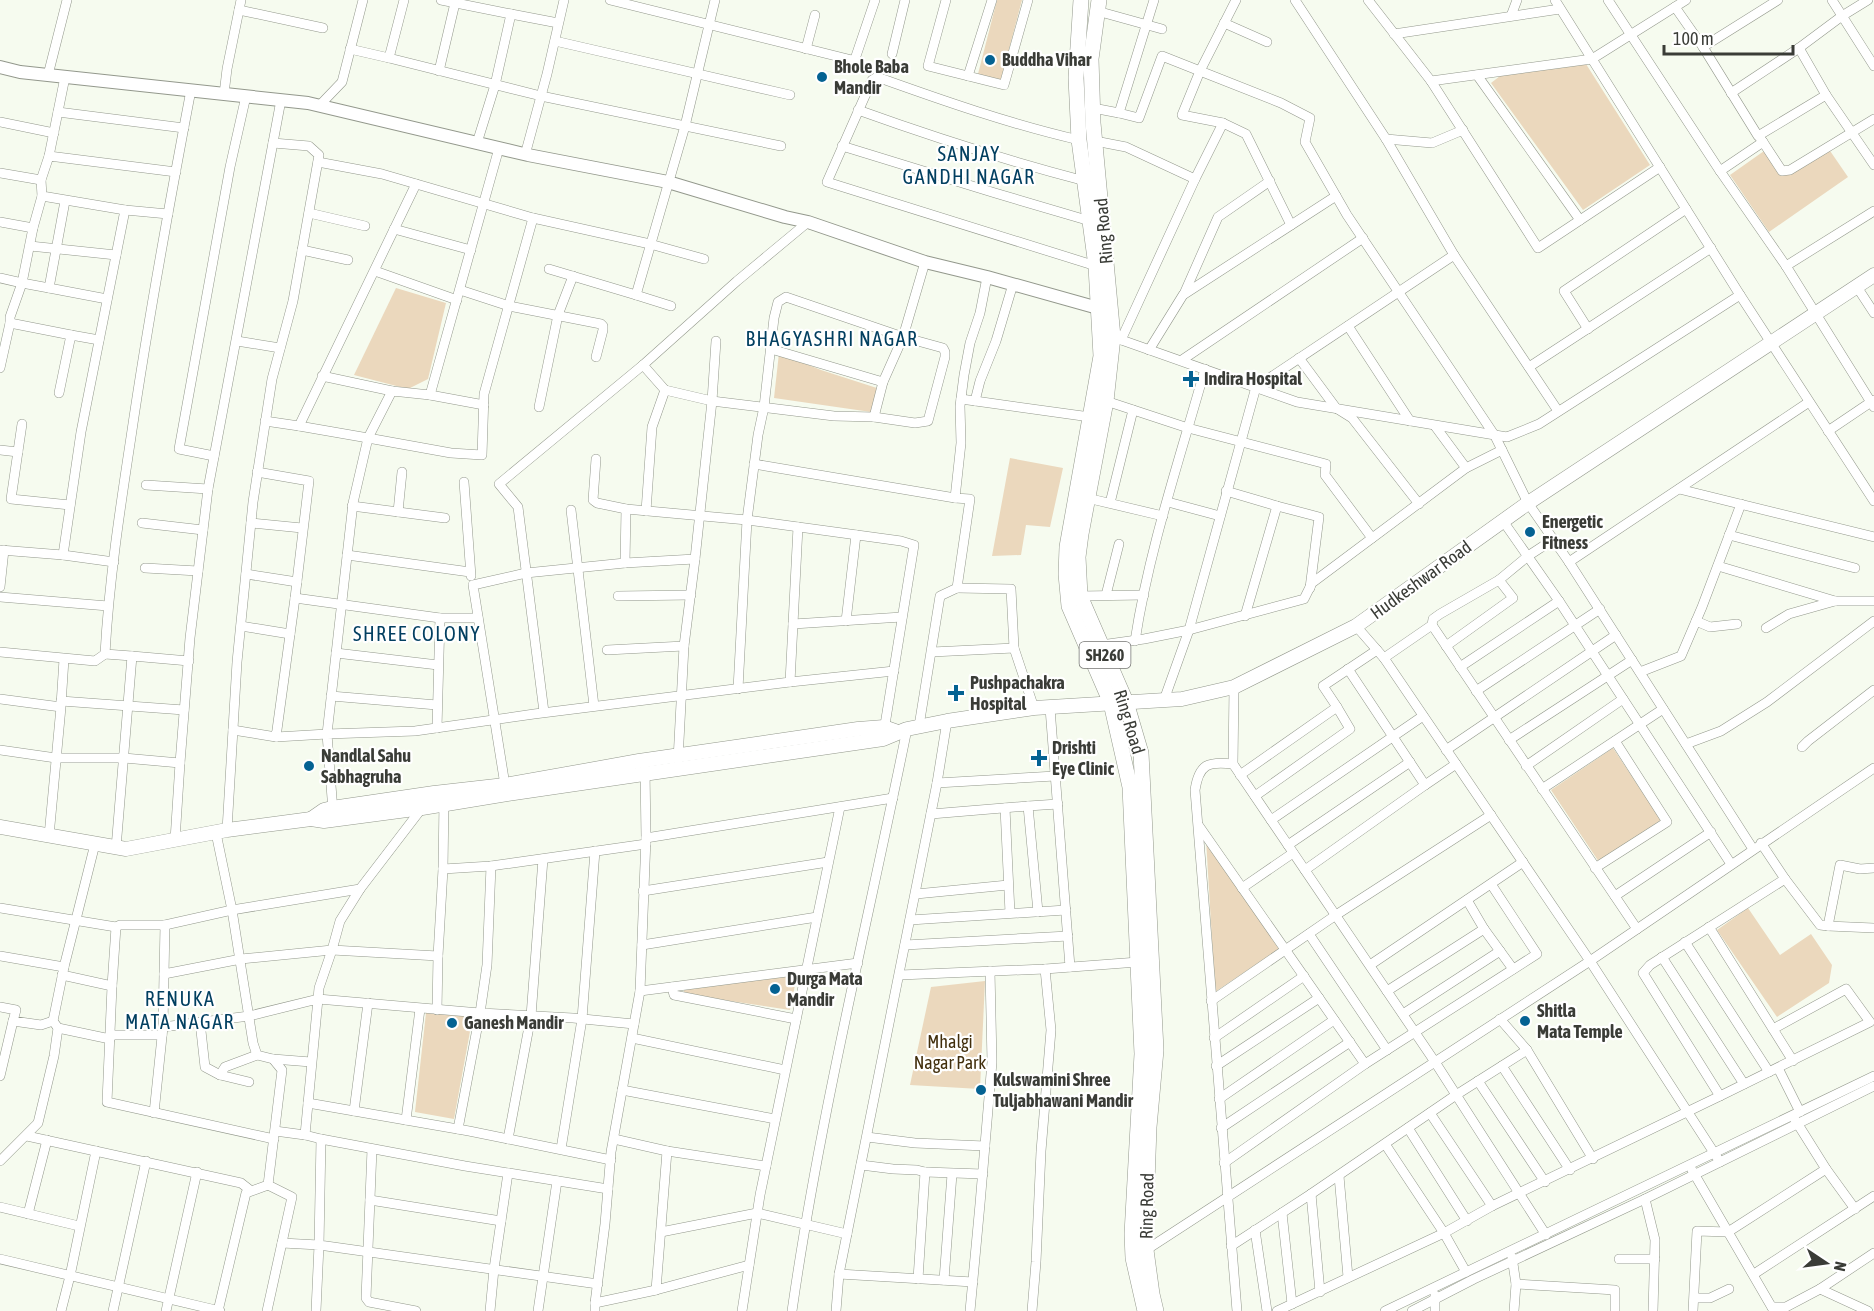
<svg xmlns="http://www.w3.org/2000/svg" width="1874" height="1311" font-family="'Asap Condensed',sans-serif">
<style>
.green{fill:#ebd8bd}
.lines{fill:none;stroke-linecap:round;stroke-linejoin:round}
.minor-casing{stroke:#93988c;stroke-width:10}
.tertiary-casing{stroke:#93988c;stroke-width:14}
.secondary-casing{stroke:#93988c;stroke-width:15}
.trunk-casing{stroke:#93988c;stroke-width:16}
.minor{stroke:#fff;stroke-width:9}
.tertiary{stroke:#fff;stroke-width:12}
.secondary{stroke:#fff;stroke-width:14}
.trunk{stroke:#fff;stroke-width:15}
.poi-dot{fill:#046292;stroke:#fff;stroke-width:2}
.labels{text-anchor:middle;stroke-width:4.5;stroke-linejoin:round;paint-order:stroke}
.shield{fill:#fff;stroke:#757673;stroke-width:1.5}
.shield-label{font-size:16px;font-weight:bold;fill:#3a3c37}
.poi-label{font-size:18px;font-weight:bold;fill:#3a3c37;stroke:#fff;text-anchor:start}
.street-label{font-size:18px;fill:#3a3c37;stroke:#fff}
.park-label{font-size:18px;fill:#412e0c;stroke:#fff}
.neighbourhood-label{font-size:20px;letter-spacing:1.5px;fill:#023f60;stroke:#fff}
</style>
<rect width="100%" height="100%" fill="#f6fbef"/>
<g class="green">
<path d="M997,0H1022L1001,80L978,74Z"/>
<path d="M1586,64L1650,165L1583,210L1491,83L1500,76Z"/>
<path d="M1826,145L1848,177L1769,232L1730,175L1764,151L1781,176Z"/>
<path d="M396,288L446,303L428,379L408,389L354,375Z"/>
<path d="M779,353L821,370L880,389L871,412L774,398Z"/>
<path d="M1010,458L1063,468L1050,527L1026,525L1021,555L992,556Z"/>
<path d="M1613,748L1661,820L1599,862L1551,790Z"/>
<path d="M1206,839L1279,949L1215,992Z"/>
<path d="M1748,908L1780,955L1811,934L1832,965L1829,983L1777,1017L1717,930Z"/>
<path d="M797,975L790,1010L683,994L685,988Z"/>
<path d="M985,981L980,1089L910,1085L931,987Z"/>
<path d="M426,1013L473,1015L454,1119L415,1112Z"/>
</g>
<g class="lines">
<g class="minor-casing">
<g id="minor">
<path d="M404,0L389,58L541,96L781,146"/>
<path d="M441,0L511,14L495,85L477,143"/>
<path d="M610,0L852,60L855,59L875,0"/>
<path d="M946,0L928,66L968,76"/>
<path d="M992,0L968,76L1004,85L1028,0"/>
<path d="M1154,0L1119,113L1139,118L1162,56L1200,71L1182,115L1223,123"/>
<path d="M1236,0L1200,71L1281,103L1310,118L1305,142L1347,215L1495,436L1528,503L1569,562L1753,849"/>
<path d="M1295,0L1386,139L1454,255"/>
<path d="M1368,0L1431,81L1592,59L1686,0"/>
<path d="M1555,0L1740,295L1874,501"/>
<path d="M1608,0L1720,171L1786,266L1874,407"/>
<path d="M1778,0L1703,47L1758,136L1826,95L1874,165"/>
<path d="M1832,0L1874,66"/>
<path d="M1675,7L1703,47"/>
<path d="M239,10L323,28"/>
<path d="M1097,11L1162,29"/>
<path d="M511,14L558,23"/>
<path d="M1511,16L1517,0"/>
<path d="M1224,23L1267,42"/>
<path d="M1394,34L1560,9"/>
<path d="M555,41L790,95"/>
<path d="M350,49L389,58"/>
<path d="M806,49L815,15"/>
<path d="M892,54L905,0"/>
<path d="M439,71L455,3"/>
<path d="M48,75L67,0"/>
<path d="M1477,75L1580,220"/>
<path d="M1431,81L1538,248L1660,167"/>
<path d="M1731,93L1799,48"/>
<path d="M224,94L227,69L241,0"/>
<path d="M1826,95L1799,48L1842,16L1868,0"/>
<path d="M319,106L342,82L363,0"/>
<path d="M1093,108L1119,113"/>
<path d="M858,110C933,137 1008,161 1085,181"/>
<path d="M58,112L184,128"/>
<path d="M0,122L54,133"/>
<path d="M1386,139L1432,143L1463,130"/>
<path d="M1079,140C1010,124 944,101 877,77L872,80L827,182L1096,266"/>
<path d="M1095,141L1126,147L1195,179"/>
<path d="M1763,142L1782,171L1790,170L1874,119"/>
<path d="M842,146L995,193L1090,221"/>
<path d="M525,155L547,74L564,0"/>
<path d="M49,156L65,77"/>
<path d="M318,162L382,174L533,218"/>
<path d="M1720,171L1763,142L1760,138"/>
<path d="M0,173L41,180"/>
<path d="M416,184L299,426L368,438L392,391L430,395L499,148"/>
<path d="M65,201L49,288L107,299"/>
<path d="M125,210L168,214"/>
<path d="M309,213L365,226"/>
<path d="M0,222L33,228"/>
<path d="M394,229L471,250"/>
<path d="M30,246L116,255"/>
<path d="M302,250L348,260"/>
<path d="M1786,266L1874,211"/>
<path d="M549,269L636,295L685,126L715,0"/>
<path d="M375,271L457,300"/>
<path d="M0,278L22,283L33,228L42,196"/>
<path d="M1857,287L1874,313"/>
<path d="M460,290L509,306L601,324L603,326V330L596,357"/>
<path d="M1184,294L1218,217L1270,181"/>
<path d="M636,295L671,306"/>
<path d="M10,323L71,335"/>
<path d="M1348,326L1410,421"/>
<path d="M1588,329L1564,291L1686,209"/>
<path d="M1113,337L1297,402L1507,437L1539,424L1740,295"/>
<path d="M1121,340L1195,179L1223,123L1246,134L1291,225"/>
<path d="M237,341L280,348"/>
<path d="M771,349L883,382"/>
<path d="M1149,350L1183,295L1336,196"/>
<path d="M1299,358L1336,408L1352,418L1419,504"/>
<path d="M1182,360L1363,238"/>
<path d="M643,365L665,390L712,401L716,341"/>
<path d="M1529,367L1711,248"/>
<path d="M0,368L10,323V317L22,283L49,288"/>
<path d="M322,376L392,391"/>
<path d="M59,393L71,335L99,340"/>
<path d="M430,395L484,405"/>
<path d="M961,399L1090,417"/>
<path d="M975,401L980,381L996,341L1013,284"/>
<path d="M1106,401L1188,428L1326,464L1325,475L1372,538"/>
<path d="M539,407L558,315L573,276"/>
<path d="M265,421L299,426"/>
<path d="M22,424L11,499L70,505"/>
<path d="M1435,426L1466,468"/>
<path d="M1828,431L1874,400"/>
<path d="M0,450L18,452"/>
<path d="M214,456L179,449L230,167L246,96"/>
<path d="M596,459L593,500L597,503L626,509L747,520L901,541L914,545L884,731"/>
<path d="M754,464L955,498"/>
<path d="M257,472L309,481L295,598"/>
<path d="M464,482L471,576"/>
<path d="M146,485L208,489"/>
<path d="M1679,489L1874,537"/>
<path d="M1226,491L1277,506L1319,517L1310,588"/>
<path d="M1087,498L1163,516"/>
<path d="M1168,502L1220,516"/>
<path d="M1110,503L1133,410"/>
<path d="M352,506L445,518"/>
<path d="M626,509L625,563L695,559"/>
<path d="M571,510L594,706"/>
<path d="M646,511L652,427L665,390"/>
<path d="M398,512L402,472"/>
<path d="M1503,521L1559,601L1731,864"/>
<path d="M142,523L203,530"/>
<path d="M251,523L302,528"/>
<path d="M1729,535L1855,568"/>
<path d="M0,550L63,555"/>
<path d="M347,555L470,572"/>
<path d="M114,562L63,555L81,432L125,210L42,196L41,180L49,156L176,172"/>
<path d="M1569,562L1809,402"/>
<path d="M1718,566L1835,601"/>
<path d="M145,568L198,571"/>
<path d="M246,574L297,582"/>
<path d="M1499,580L1528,556L1554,539"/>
<path d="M0,587L4,550"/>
<path d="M957,588L1011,589L1014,648"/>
<path d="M1106,595L1119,544"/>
<path d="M618,596L691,595"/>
<path d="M1080,596L1144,595"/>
<path d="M0,597L108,606"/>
<path d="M1245,616L1277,506"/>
<path d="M846,621L856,535"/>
<path d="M1696,621L1710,627L1737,624"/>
<path d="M793,624L798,527"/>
<path d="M1432,625L1433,619L1440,614L1499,580L1513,598L1446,646"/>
<path d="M241,626L290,634"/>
<path d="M1356,626L1384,658L1590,961L1720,1162"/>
<path d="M1766,628L1789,614L1835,601H1874"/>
<path d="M1135,641C1149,549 1180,458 1205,369"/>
<path d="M1101,645L1144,639L1189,630L1304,599L1312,583L1466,468L1502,450"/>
<path d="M607,650L684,646"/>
<path d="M0,652L95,661L105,654"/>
<path d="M932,652L1014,648L1034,708"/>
<path d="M336,653L438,665"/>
<path d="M132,656L105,654C109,581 120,509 131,437C148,321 169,205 191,90"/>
<path d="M1384,658L1432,625L1637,929"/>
<path d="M1460,667L1559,601"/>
<path d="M1640,672L1681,656L1702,607L1741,504"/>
<path d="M790,682L894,671"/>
<path d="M1234,687L1233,764L1435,1062L1546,1235"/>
<path d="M738,689L747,520L758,435L764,407L774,318L778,302L786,297L903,337L943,348L945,352V357L928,421L915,423L874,417"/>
<path d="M1476,691L1600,609"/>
<path d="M331,696L437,705"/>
<path d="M0,699L61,707L49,836"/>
<path d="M1164,700L1189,630L1256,387L1454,255L1558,411"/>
<path d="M61,701L184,710"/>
<path d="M61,705L64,659"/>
<path d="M1337,707L1323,686L1377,650"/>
<path d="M1050,708L1070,967"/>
<path d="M544,712L518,507L499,484L643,365L737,281L808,222"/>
<path d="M919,726L940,596L957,588L970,499L955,498L961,443L960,406L964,375L970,343L980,313L987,277"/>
<path d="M437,728L440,618"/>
<path d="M233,730L276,737L295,598L440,618H478"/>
<path d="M276,737L327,734L353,503L368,438L451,453L482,455L484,394L533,218L650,244L704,259"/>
<path d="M1509,740L1632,660"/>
<path d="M1686,744L1721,731L1767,702L1874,621"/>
<path d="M1802,747L1808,741L1874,690"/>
<path d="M0,750L56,758H124L180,763"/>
<path d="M1446,750L1616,635"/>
<path d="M678,760L684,646L695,559L712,401L834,416L874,417L883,382L903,337L925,262"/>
<path d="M1233,764C1208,761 1199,764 1195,790L1237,1311"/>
<path d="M1526,766L1623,699"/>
<path d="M1240,775L1337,707L1350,729L1255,796"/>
<path d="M937,783L1055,776"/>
<path d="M505,785L473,585L526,573L625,563"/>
<path d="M1425,785L1456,764"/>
<path d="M1542,789L1663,709"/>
<path d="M422,808L360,889L340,921L332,950L438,956L443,869L444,800"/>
<path d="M1005,808L1010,913"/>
<path d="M333,811L327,734L415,731L534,714L790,682L793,624L902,617"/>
<path d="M931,814L1028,806"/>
<path d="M1271,820L1423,716"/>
<path d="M1199,826L1365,1064"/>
<path d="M227,830L237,662L253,502L272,379L293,301L319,155L309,146L273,143"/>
<path d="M216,833L232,910L253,1043L257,1055L273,1059L282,1070L268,1185L246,1193L218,1311"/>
<path d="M646,838L893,798"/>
<path d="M175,840L180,763L190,638L208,489L281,100"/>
<path d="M1288,845L1410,762"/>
<path d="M116,848L132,656L189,661"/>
<path d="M491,866L487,965L480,1013L573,1018L634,1024"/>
<path d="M1595,868L1667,822L1615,741"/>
<path d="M443,869L491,866L646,844"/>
<path d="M1305,870L1425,785L1348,669"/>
<path d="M1785,879L1820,925L1828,926L1840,865L1860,869L1874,868"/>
<path d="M1242,888L1293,853"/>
<path d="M360,889L232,910L165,925L164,974L241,959L332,950L319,988L318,999L480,1013L458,1129"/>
<path d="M643,891L828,862"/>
<path d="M916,894L1008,885"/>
<path d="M1615,896L1711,832"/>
<path d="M1467,900L1484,929L1513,969"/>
<path d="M0,908L116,927"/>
<path d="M1038,912L1028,806L1058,804"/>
<path d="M910,920L1066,910"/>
<path d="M1828,926L1874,928"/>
<path d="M1709,927L1793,1061"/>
<path d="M1309,934L1387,1050"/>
<path d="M1685,942L1769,1072"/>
<path d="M642,945L817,917"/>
<path d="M905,945L1068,936"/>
<path d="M0,956L64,967"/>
<path d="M1662,957L1744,1084"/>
<path d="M1370,965L1523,862"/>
<path d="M164,974L163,1027L249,1016L318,999L305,1135L321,1139"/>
<path d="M62,975L112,986L107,1102L274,1139"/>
<path d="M900,975L1045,969L1138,962"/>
<path d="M112,986L116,927L120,925H165"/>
<path d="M672,987L674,995L796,1019"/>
<path d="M640,991L858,963"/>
<path d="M1387,991L1484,929"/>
<path d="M1211,1001L1336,915L1491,815"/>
<path d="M0,1007L16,1010L13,1021L41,1025L53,1021"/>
<path d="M437,1010L438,956"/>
<path d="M1403,1014L1500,951"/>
<path d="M1500,1019L1527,1050"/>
<path d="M200,1022L205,1067L220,1075L249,1082"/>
<path d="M58,1028L110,1039"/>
<path d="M110,1035H162"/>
<path d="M632,1038L785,1070"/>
<path d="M1214,1038L1304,976"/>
<path d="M273,1059L311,1062"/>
<path d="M1216,1066L1319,998"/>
<path d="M1502,1066L1570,1170"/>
<path d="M1778,1068L1800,1112"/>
<path d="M220,1075L225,1067L257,1055"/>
<path d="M0,1076L13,1021"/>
<path d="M1478,1081L1545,1182"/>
<path d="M622,1090L775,1119"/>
<path d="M1720,1096L1870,1022L1846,989L1773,1029"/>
<path d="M1219,1099L1334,1020"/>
<path d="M308,1103L469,1131L611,1160"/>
<path d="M354,1111L368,1003"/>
<path d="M154,1113L163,1027"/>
<path d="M1430,1113L1492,1206"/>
<path d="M1794,1118L1826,1169L1855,1209"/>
<path d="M406,1120L420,1009"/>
<path d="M1221,1128L1350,1042"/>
<path d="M1408,1128L1467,1221"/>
<path d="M275,1131L305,1135"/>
<path d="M27,1136L241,1183L250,1190"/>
<path d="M867,1137L915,1143L985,1146"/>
<path d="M508,1139L531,1016L543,859"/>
<path d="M614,1139L667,1151"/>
<path d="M1385,1144L1444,1233L1466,1272"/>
<path d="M372,1149L366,1298L369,1302L416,1311"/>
<path d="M561,1149L582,1019L595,851"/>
<path d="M0,1161L38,1123L54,1056L58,1028L53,1021L64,967L95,844"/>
<path d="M1224,1163L1365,1064L1537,954L1491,884"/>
<path d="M861,1165L893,1169L917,1170L925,1172L983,1174"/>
<path d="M1692,1170L1774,1311"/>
<path d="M1339,1176L1348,1277"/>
<path d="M1311,1194L1456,1095L1527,1050L1593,1159"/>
<path d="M1645,1199L1655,1240L1653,1311"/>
<path d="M370,1200L501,1221"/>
<path d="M0,1207L79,1226"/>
<path d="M1282,1213L1292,1304"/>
<path d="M28,1214L47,1140"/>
<path d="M1255,1230L1267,1311"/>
<path d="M661,1232L757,1213L847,1234"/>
<path d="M282,1243L319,1245L316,1311"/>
<path d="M1231,1246L1311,1194L1320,1292"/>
<path d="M1143,1252L1590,961L1874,768"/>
<path d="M1512,1257L1516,1284L1514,1311"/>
<path d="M0,1259L220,1311"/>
<path d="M1619,1259H1655"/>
<path d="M749,1265L656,1290L667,1151L766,1166"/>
<path d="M839,1274L973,1282"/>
<path d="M1754,1274L1874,1196"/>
<path d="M918,1279L925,1172"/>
<path d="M944,1280L952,1174"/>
<path d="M598,1284L319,1245L321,1139L465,1166L608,1189"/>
<path d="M1516,1284L1615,1290V1311"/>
<path d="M1820,1289L1868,1311"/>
<path d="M1435,1295V1311"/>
<path d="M1695,1298H1710L1729,1289"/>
<path d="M595,1303L605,1224L611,1152L640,991L646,838L645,769"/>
<path d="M1772,1307H1786L1820,1289L1874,1253"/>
<path d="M61,1311L70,1276L96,1151"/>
<path d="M113,1311L146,1161"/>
<path d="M166,1311L197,1172"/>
<path d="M267,1311L292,1197L268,1185"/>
<path d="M490,1311L494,1269L508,1173"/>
<path d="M538,1311L557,1181"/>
<path d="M595,1311V1303L656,1290"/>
<path d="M742,1311L760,1195L840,807"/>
<path d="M792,1311C820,1115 868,922 907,729"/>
<path d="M836,1311L839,1274L937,783L947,721"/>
<path d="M970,1311L980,1204L992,1062L990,971"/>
<path d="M1032,1311L1036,1262L1041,1151L1051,1030L1045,969"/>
<path d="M1277,1311L1444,1233L1492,1206L1720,1096L1643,973L1650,965L1785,879L1761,843"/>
<path d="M1385,1311L1874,1076"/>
<path d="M1412,1311L1474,1279L1645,1199L1874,1086"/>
<path d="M1693,1311L1697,1231L1728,1232L1826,1169"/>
</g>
</g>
<g class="tertiary-casing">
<path id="tertiary" d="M0,67L20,72L308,103L528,155L668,182L785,217L808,222L925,262L987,277L1098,308"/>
</g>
<g class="secondary-casing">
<g id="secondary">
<path d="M311,819L324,810L332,808L434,793L505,785L639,761L858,729L884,727L898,732"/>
<path d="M0,827L126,849L227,830L311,819L324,821L422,808L507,794L883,739L907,729L947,721L1034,708L1182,699L1234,687L1356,626L1528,503L1874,275"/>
</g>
</g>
<g class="trunk-casing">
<g id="trunk">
<path d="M1081,0L1076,78L1079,140L1096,266L1101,356L1067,547L1066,574L1069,606L1111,703L1130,787L1142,1054L1132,1234L1133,1258L1145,1311"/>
<path d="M1099,0L1091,59L1093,123L1113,337L1106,401L1081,534L1078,557L1080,596L1126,702L1141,753L1156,1050L1149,1127L1146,1210V1250L1152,1294L1156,1311"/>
</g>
</g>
<use href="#minor" class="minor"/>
<use href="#tertiary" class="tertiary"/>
<use href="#secondary" class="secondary"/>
<use href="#trunk" class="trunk"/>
</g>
<g class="poi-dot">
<circle cx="990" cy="60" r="6"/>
<circle cx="822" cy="77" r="6"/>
<path d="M1188 370h6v6h6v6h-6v6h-6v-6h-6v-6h6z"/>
<circle cx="1530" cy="532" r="6"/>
<path d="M953 684h6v6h6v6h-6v6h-6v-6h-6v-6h6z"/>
<path d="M1036 749h6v6h6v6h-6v6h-6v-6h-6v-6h6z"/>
<circle cx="309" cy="766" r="6"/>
<circle cx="775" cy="989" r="6"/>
<circle cx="1525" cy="1021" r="6"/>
<circle cx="452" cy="1023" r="6"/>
<circle cx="981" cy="1090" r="6"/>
</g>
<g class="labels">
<rect class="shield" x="1079.5" y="642" width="51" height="26" rx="4.5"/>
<g class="shield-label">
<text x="1105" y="661">SH260</text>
</g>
<g class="poi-label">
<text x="1002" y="66">Buddha Vihar</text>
<text x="834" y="73">Bhole Baba<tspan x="834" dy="21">Mandir</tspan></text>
<text x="1204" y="385">Indira Hospital</text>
<text x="1542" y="528">Energetic<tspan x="1542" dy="21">Fitness</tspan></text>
<text x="970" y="689">Pushpachakra<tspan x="970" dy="21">Hospital</tspan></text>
<text x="1052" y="754">Drishti<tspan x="1052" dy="21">Eye Clinic</tspan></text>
<text x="321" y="762">Nandlal Sahu<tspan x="321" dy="21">Sabhagruha</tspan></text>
<text x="787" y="985">Durga Mata<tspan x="787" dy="21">Mandir</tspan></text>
<text x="1537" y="1017">Shitla<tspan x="1537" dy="21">Mata Temple</tspan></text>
<text x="464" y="1029">Ganesh Mandir</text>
<text x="993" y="1086">Kulswamini Shree<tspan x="993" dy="21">Tuljabhawani Mandir</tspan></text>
</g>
<g class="street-label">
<text transform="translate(1104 231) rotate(-95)" y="6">Ring Road</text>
<text transform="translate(1421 580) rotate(-36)" y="6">Hudkeshwar Road</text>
<text transform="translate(1129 722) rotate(73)" y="6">Ring Road</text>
<text transform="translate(1147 1206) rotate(-89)" y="6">Ring Road</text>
</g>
<g class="park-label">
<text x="950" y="1048">Mhalgi<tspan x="950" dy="21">Nagar Park</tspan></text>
</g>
<g class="neighbourhood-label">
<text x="969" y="161">SANJAY<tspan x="969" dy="23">GANDHI NAGAR</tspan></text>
<text x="832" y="346">BHAGYASHRI NAGAR</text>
<text x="417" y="641">SHREE COLONY</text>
<text x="180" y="1006">RENUKA<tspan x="180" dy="23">MATA NAGAR</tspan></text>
</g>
</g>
<g transform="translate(1826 1263) rotate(103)" stroke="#ffffff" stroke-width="4.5" paint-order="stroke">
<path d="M0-4.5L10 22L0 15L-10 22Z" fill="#3a3c37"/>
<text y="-9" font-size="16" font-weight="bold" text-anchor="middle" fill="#3a3c37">N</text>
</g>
<path d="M1664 45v9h129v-9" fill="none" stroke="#3a3c37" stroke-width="3"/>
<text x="1673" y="45" font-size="18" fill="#3a3c37" stroke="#ffffff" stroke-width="4.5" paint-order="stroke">100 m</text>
</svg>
